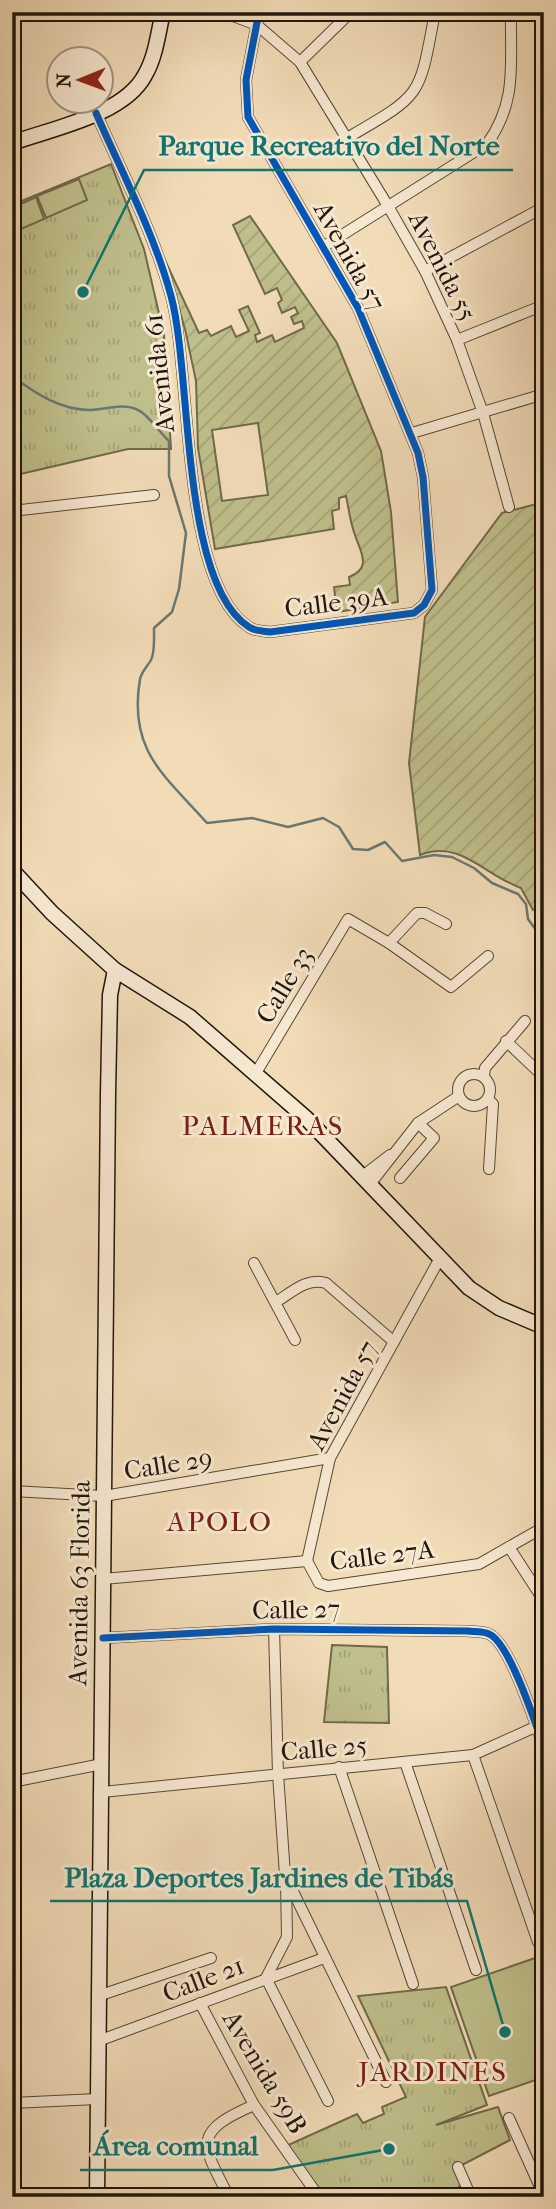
<svg xmlns="http://www.w3.org/2000/svg" width="556" height="2209" font-family="'IM FELL French Canon',serif">
<style>
.park{fill:url(#park-tufts);stroke:#706a4b;stroke-width:2}
.garden{fill:url(#garden-furrows);stroke:#706a4b;stroke-width:2;fill-rule:evenodd}
.pitch{fill:#bfbf8b;stroke:#706a4b;stroke-width:2}
.lines{fill:none;stroke-linecap:round;stroke-linejoin:round}
.stream{stroke:#6b7871;stroke-width:2.5}
.street-casing{stroke:#564836;stroke-width:12}
.secondary-casing{stroke:#22160b;stroke-width:17}
.street{stroke:#f7e8d1;stroke-width:10}
.secondary{stroke:#f7e8d1;stroke-width:14}
.cycleway-casing{stroke:#f7e8d1;stroke-width:11}
.cycleway{stroke:#0057b8;stroke-width:7}
.labels{text-anchor:middle;stroke-width:6;stroke-linejoin:round;paint-order:stroke}
.street-label{font-size:26px;fill:#22160b;stroke:#f7e8d1}
.neighbourhood-label{font-size:28px;letter-spacing:2px;fill:#7a1f14;stroke:#f7e8d1}
.leader{fill:none;stroke:#0f766e;stroke-width:2.5}
.callout-dot{fill:#0f766e;stroke:#f7e8d1;stroke-width:2.5}
.callout-label{font-size:28px;text-anchor:middle;font-weight:bold;fill:#0f766e;stroke:#f7e8d1;stroke-width:6;stroke-linejoin:round;paint-order:stroke}
</style>
<defs>
<pattern id="park-tufts" width="24" height="20" patternUnits="userSpaceOnUse" patternTransform="scale(1.75)"><rect width="24" height="20" fill="#bfbf8b"/><path d="M3 7l-1-3M5 7V3M7 7l1-3M15 17l-1-3M17 17v-4M19 17l1-3" fill="none" stroke="#a4a377"/></pattern>
<pattern id="garden-furrows" width="10" height="10" patternUnits="userSpaceOnUse" patternTransform="scale(1.75)"><rect width="10" height="10" fill="#bfbf8b"/><path d="M-1 1l2-2M0 10L10 0M9 11l2-2" fill="none" stroke="#a4a377"/></pattern>
</defs>
<rect width="100%" height="100%" fill="#f2dcb8"/>
<filter id="stains"><feTurbulence type="fractalNoise" baseFrequency=".00286" numOctaves="4"/><feColorMatrix values="0 0 0 0 .2 0 0 0 0 .09 0 0 0 0 .02 0 0 0 .5 -.17"/></filter>
<radialGradient id="worn" r=".72"><stop offset=".6" stop-color="#630" stop-opacity="0"/><stop offset="1" stop-color="#630" stop-opacity=".3"/></radialGradient>
<g class="park">
<path d="M111,164L144,249L164,335L171,449H128L12,476V205Z"/>
<path d="M332,1645L387,1647L389,1723L324,1722Z"/>
<path d="M446,1987L487,2105L436,2125L498,2107L510,2140L458,2167L465,2184L441,2197H409L407,2193L394,2197H319L284,2147L357,2114L363,2123L384,2114L382,2107L406,2097L358,1996Z"/>
</g>
<g class="garden">
<path d="M250,216L337,343L381,451L391,512L398,602L337,612L334,587L350,585L349,577C373,568 360,551 355,535C350,522 349,509 346,496L339,498V509L332,511L334,529L215,549L198,448L196,381L185,329L163,256L199,333L207,330L211,336L231,326L236,337L249,331L239,310L248,306L260,333L255,335L257,342L272,335L275,342L304,328L302,321L294,324L291,317L298,313L295,307L282,313L278,303L282,300L277,288L265,294L233,225ZM258,423L268,495L222,501L212,430Z"/>
<path d="M544,502V903L533,910L521,888C484,875 460,839 420,855L409,763L425,617L502,513Z"/>
</g>
<g class="pitch">
<path d="M79,179L87,200L46,218L37,196Z"/>
<path d="M36,197L44,219L12,233V208Z"/>
<path d="M544,1955V2077L489,2096L451,1987Z"/>
</g>
<g class="lines">
<path class="stream" d="M12,376C35,393 60,410 90,410C105,410 123,402 138,410C149,415 159,432 169,441V476L186,533L179,589L172,612L154,628C154,638 155,652 151,660C147,667 142,671 140,679C128,750 163,774 207,823L252,818L288,827L323,818L339,827L353,849L368,850L385,842L402,861L434,855L452,857L474,868L492,883L518,894L526,904L528,919L544,941"/>
<g class="street-casing">
<g id="street">
<path d="M222,12L257,25L300,62L388,206L425,271L457,340L483,413L509,507"/>
<path d="M300,62L348,15"/>
<path d="M96,113C122,173 154,233 171,296C192,372 180,583 249,627C254,631 263,631 270,632L414,613L424,605L432,590L423,477L418,453L358,308L248,117L246,80L259,12"/>
<path d="M347,138C423,94 419,98 435,12"/>
<path d="M323,247L487,144C518,101 510,63 511,12"/>
<path d="M425,271L544,207"/>
<path d="M457,340L544,305"/>
<path d="M412,433L544,394"/>
<path d="M12,511L154,495"/>
<path d="M389,943L417,913H425L446,924"/>
<path d="M506,1041L544,1077"/>
<path d="M256,1073L348,919L389,943L451,987L488,956"/>
<circle cx="474" cy="1090" r="16"/>
<path d="M484,1076L485,1068L525,1021"/>
<path d="M488,1099L493,1104L489,1169"/>
<path d="M364,1175L390,1155"/>
<path d="M400,1178L434,1138L418,1123"/>
<path d="M371,1183L418,1123L459,1096"/>
<path d="M254,1263L295,1340"/>
<path d="M276,1302C291,1293 307,1277 326,1283L394,1342"/>
<path d="M12,1491L104,1496L330,1458"/>
<path d="M509,1547L544,1601"/>
<path d="M307,1561L330,1458L440,1258"/>
<path d="M307,1561L319,1583L328,1586L479,1564L544,1527"/>
<path d="M103,1579L307,1561"/>
<path d="M274,1629L278,1774L285,1875L386,2082"/>
<path d="M103,1638L274,1629L467,1631C473,1632 483,1631 489,1634C510,1643 536,1725 544,1748"/>
<path d="M473,1755L538,1942"/>
<path d="M405,1762L476,1970"/>
<path d="M339,1767L413,1984"/>
<path d="M12,1782L102,1764"/>
<path d="M102,1792L473,1755L544,1723"/>
<path d="M286,1883L287,1937L266,1978L328,2101"/>
<path d="M98,1996L211,1958"/>
<path d="M200,2003L254,2105L319,2197"/>
<path d="M98,2041L324,1958"/>
<path d="M12,2103L97,2099"/>
<path d="M509,2118L544,2196"/>
<path d="M458,2167L471,2197"/>
<path d="M229,2197C201,2143 192,2132 254,2105"/>
</g>
</g>
<g class="secondary-casing">
<g id="secondary">
<path d="M12,143C53,128 124,115 145,75C156,56 158,33 163,12"/>
<path d="M12,870L52,913L115,970L190,1017L306,1118L469,1288L499,1308L544,1327"/>
<path d="M97,2197L108,1094L110,995L115,970"/>
</g>
</g>
<use href="#street" class="street"/>
<use href="#secondary" class="secondary"/>
<g class="cycleway-casing">
<g id="cycleway">
<path d="M96,113C122,173 154,233 171,296C192,372 180,583 249,627C254,631 263,631 270,632L414,613L424,605L432,590L423,477L418,453L358,308L248,117L246,80L259,12"/>
<path d="M103,1638L274,1629L467,1631C473,1632 483,1631 489,1634C510,1643 536,1725 544,1748"/>
</g>
</g>
<use href="#cycleway" class="cycleway"/>
</g>
<g class="labels">
<g class="street-label">
<text transform="translate(350 256) rotate(61)" y="9">Avenida 57</text>
<text transform="translate(443 266) rotate(63)" y="9">Avenida 55</text>
<text transform="translate(159 373) rotate(-96)" y="9">Avenida 61</text>
<text transform="translate(336 602) rotate(-7)" y="9">Calle 39A</text>
<text transform="translate(284 985) rotate(-59)" y="9">Calle 33</text>
<text transform="translate(342 1395) rotate(-62)" y="9">Avenida 57</text>
<text transform="translate(168 1464) rotate(-9)" y="9">Calle 29</text>
<text transform="translate(382 1555) rotate(-7)" y="9">Calle 27A</text>
<text transform="translate(79 1583) rotate(-89)" y="9">Avenida 63 Florida</text>
<text transform="translate(296 1609) rotate(-1)" y="9">Calle 27</text>
<text transform="translate(324 1748) rotate(-5)" y="9">Calle 25</text>
<text transform="translate(203 1979) rotate(-21)" y="9">Calle 21</text>
<text transform="translate(265 2072) rotate(59)" y="9">Avenida 59B</text>
</g>
<g class="neighbourhood-label">
<text x="263" y="1135">PALMERAS</text>
<text x="220" y="1531">APOLO</text>
<text x="433" y="2081">JARDINES</text>
</g>
</g>
<path class="leader" d="M83 292L144 170H513M505 2032L467 1901H50M389 2149L273 2170H80"/>
<g class="callout-dot">
<circle cx="83" cy="292" r="7"/>
<circle cx="505" cy="2032" r="7"/>
<circle cx="389" cy="2149" r="7"/>
</g>
<g class="callout-label">
<text x="329" y="155">Parque Recreativo del Norte</text>
<text x="259" y="1887">Plaza Deportes Jardines de Tibás</text>
<text x="176" y="2155">Área comunal</text>
</g>
<rect width="556" height="2209" fill="none" stroke="#f2dcb8" stroke-width="42"/>
<rect x="14" y="14" width="528" height="2181" fill="none" stroke="#22160b" stroke-width="3.5"/>
<rect x="21" y="21" width="514" height="2167" fill="none" stroke="#22160b" stroke-width="2"/>
<g transform="translate(80 80) rotate(269)"><circle r="33" fill="#f7e8d1" stroke="#a29482" stroke-width="2"/>
<path d="M0-5L12 26L0 18L-12 26Z" fill="#8f2418"/>
<text y="-10" font-size="19" font-weight="bold" text-anchor="middle" fill="#22160b">N</text>
</g>
<rect width="100%" height="100%" filter="url(#stains)"/>
<rect width="100%" height="100%" fill="url(#worn)"/>
</svg>
